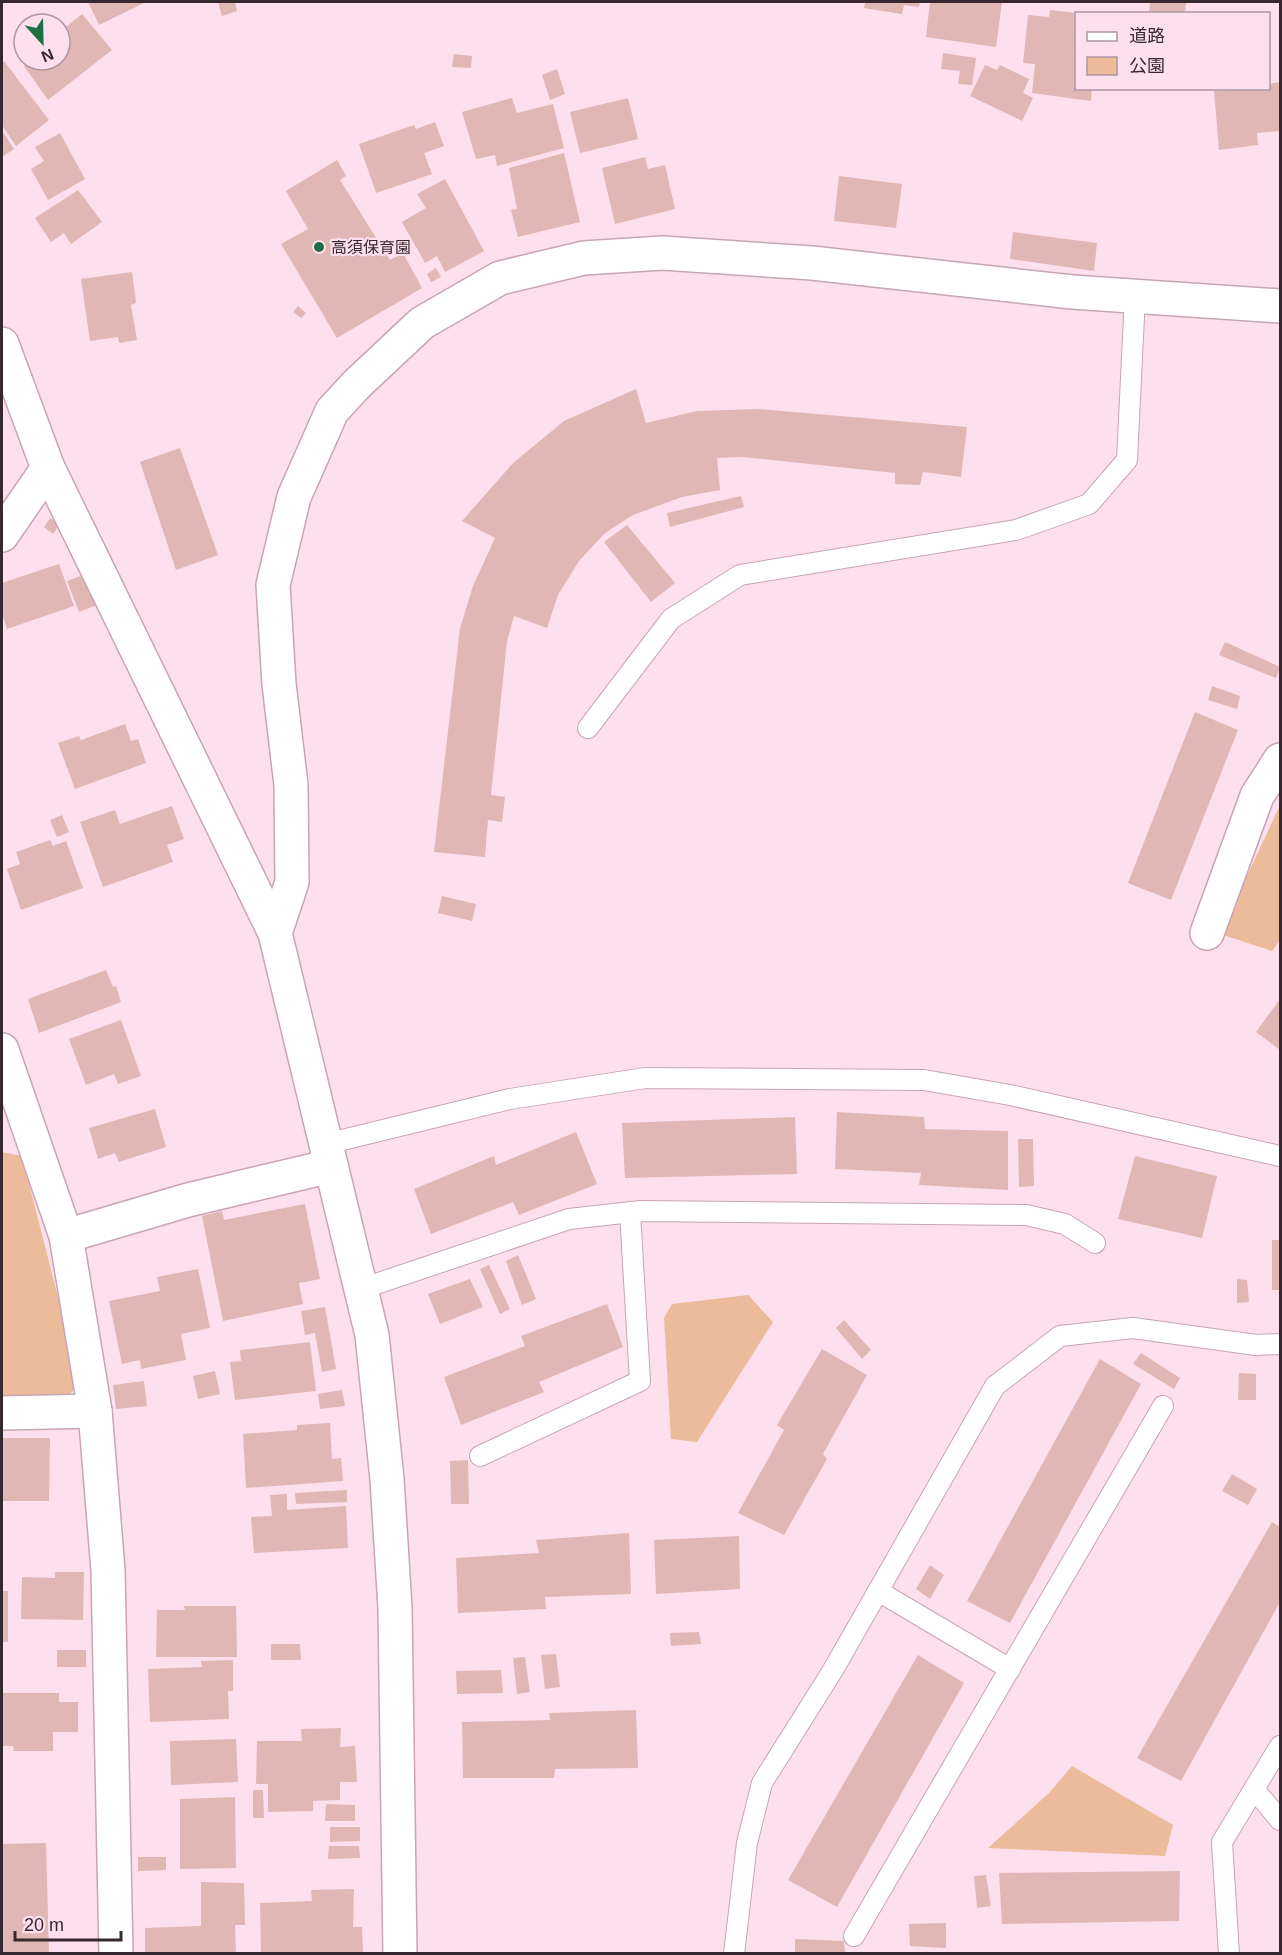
<svg xmlns="http://www.w3.org/2000/svg" width="1282" height="1955" font-family="Helvetica,'Noto Sans JP',sans-serif">
<style>
.green{fill:#ecbb9b}
.building{fill:#e1b7b5}
.lines{fill:none;stroke-linecap:round;stroke-linejoin:round}
.service-casing{stroke:#c9a4b5;stroke-width:22}
.minor-casing{stroke:#c9a4b5;stroke-width:36}
.service{stroke:#fff;stroke-width:20}
.minor{stroke:#fff;stroke-width:33}
.poi-dot{fill:#1b6f41;stroke:#fedfed;stroke-width:2}
.labels{text-anchor:middle;stroke-width:4.5;stroke-linejoin:round;paint-order:stroke}
.poi-label{font-size:16px;fill:#36282e;stroke:#fedfed;text-anchor:start}
</style>
<rect width="100%" height="100%" fill="#fedfed"/>
<g class="green">
<path d="M1280,805V940L1272,951L1220,934Z"/>
<path d="M2,1152L22,1156L75,1364L77,1386L67,1397L2,1398Z"/>
<path d="M748,1295L773,1322L697,1442L671,1439L664,1318L672,1304Z"/>
<path d="M1072,1766L1173,1825L1165,1856L988,1848L1049,1793Z"/>
</g>
<g class="building">
<path d="M88,2H143L144,3L99,25Z"/>
<path d="M218,2H235L237,11L222,16Z"/>
<path d="M865,2H920L919,7L904,5L902,14L864,8Z"/>
<path d="M930,2H1002L996,47L926,37Z"/>
<path d="M1150,2H1186L1185,14H1149Z"/>
<path d="M1050,10L1076,13V88H1092L1091,101L1032,93L1035,64L1023,63L1028,15L1049,17Z"/>
<path d="M82,14L112,50L48,100L24,66L30,60H60V24L63,22L66,27Z"/>
<path d="M943,53L976,58L972,85L958,84L960,71L941,69Z"/>
<path d="M454,54L472,56L471,68L452,67Z"/>
<path d="M4,61L49,120L16,146L2,125V63Z"/>
<path d="M985,65L997,70L1000,65L1029,79L1023,93L1033,98L1022,121L970,96Z"/>
<path d="M557,69L565,94L550,100L542,75Z"/>
<path d="M1280,82V131L1257,133L1258,145L1219,150L1214,91L1268,88V84Z"/>
<path d="M512,98L517,113L553,104L564,148L497,166L495,155L476,159L462,112Z"/>
<path d="M628,98L638,139L580,153L570,112Z"/>
<path d="M435,122L444,146L424,153L432,174L376,193L359,144L414,125L416,129Z"/>
<path d="M3,132L14,149L2,157V133Z"/>
<path d="M60,133L85,179L48,200L31,169L44,161L35,147Z"/>
<path d="M564,153L580,222L518,237L511,210L517,209L509,168Z"/>
<path d="M645,157L648,169L665,165L675,209L615,224L602,168Z"/>
<path d="M337,160L346,176L340,180L390,260L403,253L422,288L337,338L281,244L308,229L286,191Z"/>
<path d="M839,176L902,184L896,228L834,221Z"/>
<path d="M445,179L484,251L445,272L437,256L425,263L402,222L426,208L417,194Z"/>
<path d="M78,190L102,222L71,244L64,233L51,242L35,218Z"/>
<path d="M1013,232L1097,243L1094,271L1010,259Z"/>
<path d="M436,268L441,277L431,282L427,274Z"/>
<path d="M132,272L136,303L131,305L137,340L119,343L118,337L90,341L81,279Z"/>
<path d="M298,306L306,313L301,318L293,312Z"/>
<path d="M636,389L646,423L697,411L758,409L967,427L961,477L923,472L920,485L895,484V473L742,457L717,458L720,490L682,497L633,515L605,533L579,561L558,595L547,628L514,616L507,641L491,795L505,797L502,822L488,820L485,857L434,852L460,628L473,586L495,538L462,521L513,463L564,421Z"/>
<path d="M180,448L218,555L176,570L140,462Z"/>
<path d="M741,496L744,507L670,527L667,513Z"/>
<path d="M50,518L60,524L53,534L44,527Z"/>
<path d="M627,525L675,583L651,602L604,542Z"/>
<path d="M59,564L74,606L7,629L2,613V583Z"/>
<path d="M99,569L110,600L79,612L67,581Z"/>
<path d="M1225,642L1280,667L1276,678L1219,655Z"/>
<path d="M1212,686L1240,696L1237,709L1208,700Z"/>
<path d="M1195,712L1238,730L1171,900L1128,883Z"/>
<path d="M125,724L131,741L138,739L146,763L75,789L58,743L79,736L81,740Z"/>
<path d="M172,806L184,839L167,845L173,862L103,887L80,822L115,810L120,824Z"/>
<path d="M62,815L69,832L57,837L50,820Z"/>
<path d="M50,840L53,846L66,841L83,888L21,910L7,869L20,864L16,852Z"/>
<path d="M442,896L476,904L472,921L438,913Z"/>
<path d="M106,970L113,987L116,986L121,1002L39,1033L28,999Z"/>
<path d="M1280,999V1050L1256,1032Z"/>
<path d="M121,1020L141,1076L118,1084L114,1074L86,1085L69,1039Z"/>
<path d="M155,1109L166,1147L119,1162L115,1153L98,1159L89,1128Z"/>
<path d="M837,1112L924,1117L925,1129L1008,1131V1190L919,1185L921,1173L835,1169Z"/>
<path d="M795,1117L797,1174L625,1178L622,1123Z"/>
<path d="M576,1132L597,1184L519,1215L513,1202L431,1234L414,1189L494,1156L496,1165Z"/>
<path d="M1018,1139H1033L1034,1186L1019,1187Z"/>
<path d="M1135,1156L1217,1176L1202,1238L1118,1219Z"/>
<path d="M305,1204L320,1279L299,1283L303,1304L223,1321L202,1216L222,1211L224,1220Z"/>
<rect x="1272" y="1240" width="8" height="50"/>
<path d="M518,1255L536,1299L522,1305L506,1261Z"/>
<path d="M489,1265L510,1309L500,1314L480,1269Z"/>
<path d="M198,1269L210,1328L181,1334L186,1360L141,1369L140,1360L122,1364L109,1301L160,1291L157,1277Z"/>
<path d="M470,1279L483,1307L440,1324L428,1294Z"/>
<path d="M1237,1279L1247,1280L1249,1302L1237,1303Z"/>
<path d="M607,1304L623,1347L539,1382L544,1392L461,1425L444,1377L525,1346L521,1336Z"/>
<path d="M325,1307L336,1369L322,1372L315,1333L305,1335L301,1311Z"/>
<path d="M844,1320L871,1350L862,1359L836,1328Z"/>
<path d="M310,1342L316,1391L235,1400L230,1362L241,1361L240,1350Z"/>
<path d="M822,1349L867,1375L823,1454L827,1459L784,1535L738,1513L784,1430L777,1425Z"/>
<path d="M1141,1353L1180,1378L1174,1389L1133,1364Z"/>
<path d="M1100,1359L1141,1384L1010,1623L967,1601Z"/>
<path d="M215,1371L220,1394L198,1399L193,1376Z"/>
<path d="M1239,1373L1256,1374V1400H1238Z"/>
<path d="M144,1381L147,1406L116,1409L113,1385Z"/>
<path d="M342,1390L345,1406L320,1409L318,1394Z"/>
<path d="M330,1423L332,1459L341,1458L343,1481L246,1488L243,1434L297,1430V1425Z"/>
<path d="M2,1438H50L49,1501H2Z"/>
<path d="M468,1460L469,1504H451L450,1461Z"/>
<path d="M1232,1474L1257,1489L1248,1505L1222,1491Z"/>
<path d="M347,1490V1502L296,1504L295,1493Z"/>
<path d="M287,1494V1510L346,1506L348,1548L254,1553L251,1517L272,1516L270,1495Z"/>
<path d="M1272,1522L1280,1527V1602L1181,1781L1137,1758Z"/>
<path d="M629,1533L631,1594L545,1597L546,1609L458,1613L456,1558L539,1553L536,1540Z"/>
<path d="M739,1536L740,1589L656,1594L654,1540Z"/>
<path d="M930,1565L944,1575L930,1599L916,1589Z"/>
<path d="M55,1572H84L83,1620L21,1619L22,1577L55,1578Z"/>
<rect x="2" y="1591" width="6" height="51"/>
<path d="M184,1606H236L237,1657H156L157,1610H185Z"/>
<path d="M699,1632L701,1644L671,1646L670,1633Z"/>
<path d="M271,1644H300L301,1660H271Z"/>
<rect x="57" y="1650" width="29" height="17"/>
<path d="M556,1654L560,1687L545,1689L541,1655Z"/>
<path d="M918,1655L964,1683L837,1907L788,1880Z"/>
<path d="M525,1657L530,1692L517,1694L513,1658Z"/>
<path d="M233,1660V1691H228L229,1719L150,1722L148,1669L202,1667L201,1661Z"/>
<path d="M501,1670L503,1693L457,1694L456,1671Z"/>
<path d="M2,1693H59V1702H78V1732H53V1751H14L13,1746H2Z"/>
<path d="M636,1710L638,1768L555,1769L554,1778H463L462,1722L550,1720L549,1713Z"/>
<path d="M341,1728L340,1747L355,1746L357,1782H340V1800L313,1801V1811L268,1812V1784H256L257,1741H302L301,1729Z"/>
<path d="M236,1739L238,1782L171,1785L170,1741Z"/>
<path d="M253,1790H263L264,1818H253Z"/>
<path d="M235,1797L236,1868L180,1869V1799Z"/>
<path d="M326,1804L355,1805V1821H325Z"/>
<path d="M330,1827H360V1841L330,1842Z"/>
<path d="M46,1843L49,1954H2V1844Z"/>
<path d="M329,1846H359L360,1858L328,1859Z"/>
<path d="M138,1857H166V1870L138,1871Z"/>
<path d="M1180,1871L1179,1921L1002,1924L999,1873Z"/>
<path d="M986,1875L991,1906L977,1908L974,1876Z"/>
<path d="M201,1882L244,1883L245,1925H235L236,1954H145V1928L201,1926Z"/>
<path d="M354,1889L353,1927H362L363,1954H261L260,1903L312,1901L311,1890Z"/>
<path d="M946,1923V1948L910,1946L909,1924Z"/>
<path d="M795,1939L844,1941L845,1954H795Z"/>
</g>
<g class="lines">
<g class="service-casing">
<g id="service">
<path d="M588,728L671,619L740,575L1016,530L1089,504L1127,460L1135,296"/>
<path d="M326,1144L510,1099L645,1078L924,1080L1010,1095L1280,1156"/>
<path d="M361,1289L569,1219L641,1211L1026,1215L1065,1224L1095,1243"/>
<path d="M480,1456L640,1381L630,1212"/>
<path d="M878,1591L1010,1669"/>
<path d="M1254,1789L1280,1820"/>
<path d="M854,1936L1163,1406"/>
<path d="M734,1954L747,1843L762,1783L833,1670L995,1386L1060,1336L1133,1328L1256,1345L1280,1344"/>
<path d="M1229,1954L1222,1842L1280,1746"/>
</g>
</g>
<g class="minor-casing">
<g id="minor">
<path d="M2,344L48,468L275,933L372,1335L387,1479L395,1608L400,1954"/>
<path d="M2,535L48,468"/>
<path d="M275,933L292,882L291,785L279,684L273,585L294,497L332,411L357,384L422,323L500,278L584,258L662,253L812,263L1072,292L1280,306"/>
<path d="M1207,933L1257,796L1280,760"/>
<path d="M2,1050L66,1236L95,1411L108,1570L116,1954"/>
<path d="M66,1236L188,1200L331,1166"/>
<path d="M2,1413L95,1411"/>
</g>
</g>
<use href="#service" class="service"/>
<use href="#minor" class="minor"/>
</g>
<circle class="poi-dot" cx="319" cy="247" r="6"/>
<g class="labels">
<g class="poi-label">
<text x="331" y="253">高須保育園</text>
</g>
</g>
<rect width="1282" height="1955" fill="none" stroke="#36282e" stroke-width="6"/>
<rect x="1075" y="12" width="195" height="78" fill="#fedfed" stroke="#ae96a1" stroke-width="1.5"/>
<rect x="1087" y="32" width="30" height="9" fill="#ffffff" stroke="#ae96a1" stroke-width="1.5"/>
<text x="1129" y="42" font-size="18" fill="#36282e">道路</text>
<rect x="1087" y="57" width="30" height="18" fill="#ecbb9b" stroke="#ae96a1" stroke-width="1.5"/>
<text x="1129" y="72" font-size="18" fill="#36282e">公園</text>
<g transform="translate(42 42) rotate(158)"><circle r="28" fill="#fedfed" stroke="#ae96a1" stroke-width="1.5"/>
<path d="M0-4.5L10 22L0 15L-10 22Z" fill="#1b6f41"/>
<text y="-9" font-size="16" font-weight="bold" text-anchor="middle" fill="#36282e">N</text>
</g>
<path d="M15 1931v9h106v-9" fill="none" stroke="#36282e" stroke-width="3"/>
<text x="24" y="1931" font-size="18" fill="#36282e" stroke="#fedfed" stroke-width="4.5" paint-order="stroke">20 m</text>
</svg>
